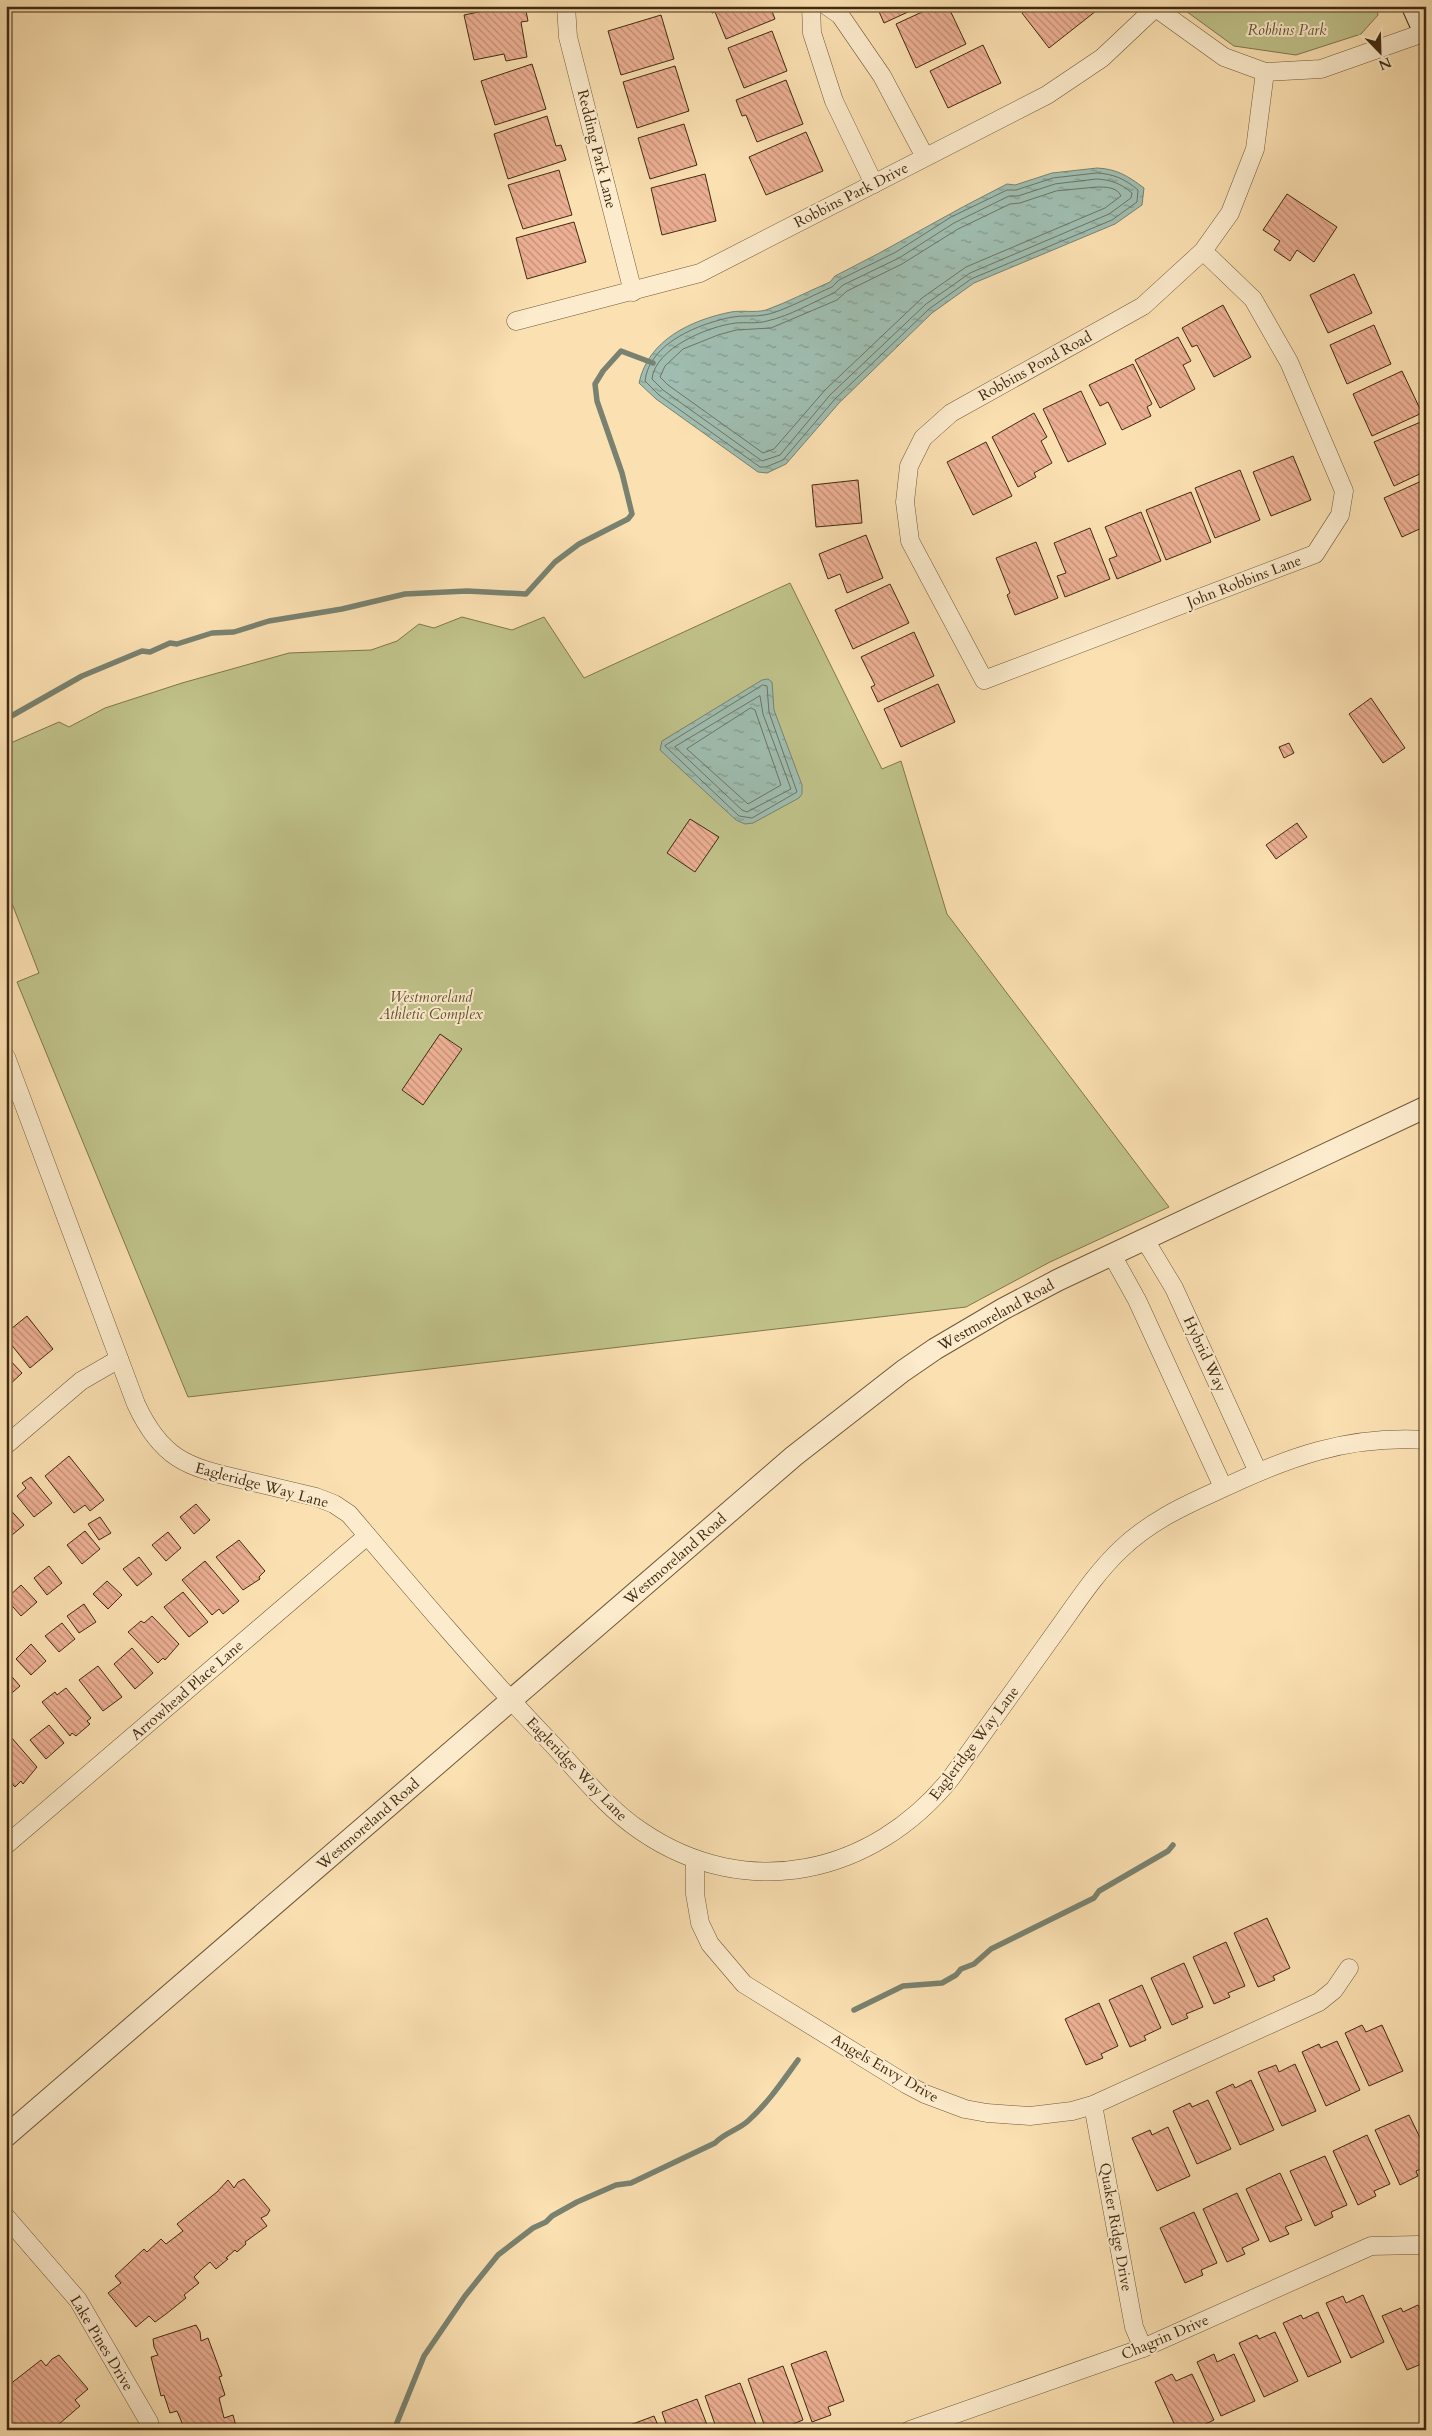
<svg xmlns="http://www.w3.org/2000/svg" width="1432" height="2436" font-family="Cardo,serif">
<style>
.park{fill:#c0c28a;stroke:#80764e}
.water{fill:url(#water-ripples);stroke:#798270}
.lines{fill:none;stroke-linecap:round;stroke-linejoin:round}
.shore{stroke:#707460;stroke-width:1}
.stream{stroke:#798270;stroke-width:5.5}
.building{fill:url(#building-back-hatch);stroke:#402a11}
.minor-casing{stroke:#6f5839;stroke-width:19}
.tertiary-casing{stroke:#6f5839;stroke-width:23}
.secondary-casing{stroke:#402a11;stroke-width:26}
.minor{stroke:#fcebcc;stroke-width:18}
.tertiary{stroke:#fcebcc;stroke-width:21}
.secondary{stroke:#fcebcc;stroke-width:24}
.labels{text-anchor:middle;stroke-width:4;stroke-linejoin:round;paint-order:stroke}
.park-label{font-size:15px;font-style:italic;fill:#60502f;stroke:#fcebcc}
.street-label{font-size:15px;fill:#402a11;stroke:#fcebcc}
</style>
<defs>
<pattern id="water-ripples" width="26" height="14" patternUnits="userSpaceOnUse" patternTransform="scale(1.25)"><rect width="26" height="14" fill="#9fbdb0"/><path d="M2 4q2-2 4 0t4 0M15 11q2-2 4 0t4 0" fill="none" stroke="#839a8e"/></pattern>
<pattern id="building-back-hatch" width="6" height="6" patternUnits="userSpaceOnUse" patternTransform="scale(1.25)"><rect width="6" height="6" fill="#edb094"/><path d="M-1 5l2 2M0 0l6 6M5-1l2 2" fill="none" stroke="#c18f77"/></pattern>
</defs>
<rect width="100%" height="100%" fill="#fbe0b1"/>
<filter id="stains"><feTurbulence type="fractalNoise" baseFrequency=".004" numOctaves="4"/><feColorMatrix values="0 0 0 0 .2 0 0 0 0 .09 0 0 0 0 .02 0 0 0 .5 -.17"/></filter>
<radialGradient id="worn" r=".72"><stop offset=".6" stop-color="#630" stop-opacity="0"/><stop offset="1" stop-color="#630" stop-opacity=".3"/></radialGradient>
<g class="park">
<path d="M1179,6H1376L1378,15L1361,34L1296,55L1234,46Z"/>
<path d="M790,583L882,769L901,761L947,914L1169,1207L1050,1262L966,1307L188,1397L17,982L39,973L6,888V745L59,722L69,727L105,708L182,683L289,653L371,650L397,641L419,624L434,628L462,617L512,630L544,617L584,678Z"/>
</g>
<g class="water">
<path d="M1097,168C1117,169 1128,176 1144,188L1142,205L1115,224L974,283L932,313L839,403L786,464L767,473L758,472L656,399L639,383C648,340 691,320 731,312C742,310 755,313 766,310C788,302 809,291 830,282L835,276C894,247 948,213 1007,184L1015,185L1052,173Z"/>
<path d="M768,679L772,682L774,710L802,785V794L799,798L753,823L745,824L736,820L660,750L662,741L762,680Z"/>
</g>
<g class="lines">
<g class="shore">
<path d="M1097,173C1114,174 1125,179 1138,190L1137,202L1112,220L971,279L929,309L835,399L783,460L766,467H760L659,395L645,381C649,343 700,323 733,317C743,315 754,317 764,315C780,313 815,294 832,287L839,280L896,252L951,217L1007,190H1016L1053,178Z"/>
<path d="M1097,179C1111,180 1120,183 1132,193L1131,198L1109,214L970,273L926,304L830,395L780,455L762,461L663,390L652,379C655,348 709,326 736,323C746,322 757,324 767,321C790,316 813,302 834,293L843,285L899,258L954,223L1009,196H1018L1055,184Z"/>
<path d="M1097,187C1106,187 1117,187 1121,196L1105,208L966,267L922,298L825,390L774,449L763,453L668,385L660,377L665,366L683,349L718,335L736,330L771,328L837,300L847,291L902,264L958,229L1010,204L1020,203L1056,191Z"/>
<path d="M763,685L767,686L769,712L797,792L752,818L739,816L665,746Z"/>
<path d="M760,696L763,714L791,789L747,812L742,810L675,747Z"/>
<path d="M751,708L755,710L781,785L748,804L687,749Z"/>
</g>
<g class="stream">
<path d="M6,719L82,676L142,651L150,652L170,643L177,644L212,633L234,632L269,621L342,609L405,594L467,591L526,594L555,562L579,544L628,519L632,514L622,473L597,401L595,384L603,371L621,351L653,363"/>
<path d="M854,2010L903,1986L942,1983L956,1975L961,1969L974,1964L991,1949L1094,1898L1099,1891L1168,1851L1173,1845"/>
<path d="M394,2430L424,2356L465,2296L498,2255L533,2228L546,2222L552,2216L577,2202L616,2185L631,2183L715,2143C724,2133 738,2130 748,2121C768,2103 782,2082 798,2060"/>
</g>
</g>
<g class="building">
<path d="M508,6H525L528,21L521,22L527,57L506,61L504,54L474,60L464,15Z"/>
<path d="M710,6H770L775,19L726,39L715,12L712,13Z"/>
<path d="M878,6H921L884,23L877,7Z"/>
<path d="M935,6H948L966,44L916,68L896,24Z"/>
<path d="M1031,6H1092L1096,11L1049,48L1022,13Z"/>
<path d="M661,15L674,59L621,75L608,31Z"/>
<path d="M772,31L787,71L744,88L728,48Z"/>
<path d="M983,45L1001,83L948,108L930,71Z"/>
<path d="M532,64L546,109L495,125L481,81Z"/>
<path d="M675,66L689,111L637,128L623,82Z"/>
<path d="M786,80L803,124L757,142L746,115L742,116L736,100Z"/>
<path d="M547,116L556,146L561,145L566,160L508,179L494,134Z"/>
<path d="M684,124L697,165L650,179L638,138Z"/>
<path d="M806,132L823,171L766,195L749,157Z"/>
<path d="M559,170L572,215L523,229L508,185Z"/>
<path d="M705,174L716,221L662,235L651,188Z"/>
<path d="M1287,194L1337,227L1314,262L1297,250L1290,261L1274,250L1280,241L1263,230Z"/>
<path d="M574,222L586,262L527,279L516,238Z"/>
<path d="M1354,274L1372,313L1328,333L1310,295Z"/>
<path d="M1223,305L1251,357L1214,377L1197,345L1192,347L1182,328Z"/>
<path d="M1374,325L1391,364L1347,384L1330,345Z"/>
<path d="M1178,337L1191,361L1183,365L1195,389L1160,408L1135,360Z"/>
<path d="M1133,364L1152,404L1147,407L1151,416L1122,430L1108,402L1100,406L1089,385Z"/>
<path d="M1402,371L1422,413L1372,436L1353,394Z"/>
<path d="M1081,391L1106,444L1068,462L1043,409Z"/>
<path d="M1034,413L1047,437L1041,441L1052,463L1034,473L1036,477L1018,487L992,437Z"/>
<path d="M1423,421L1426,428V471L1394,486L1374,442Z"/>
<path d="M986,442L1012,496L973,515L947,462Z"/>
<path d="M1293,456L1311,500L1271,516L1253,472Z"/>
<path d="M1240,470L1260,520L1215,538L1195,488Z"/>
<path d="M1426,479V526L1402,537L1384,498Z"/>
<path d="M858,480L862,523L816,527L812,485Z"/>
<path d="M1191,492L1211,542L1166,560L1146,510Z"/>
<path d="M1141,512L1161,561L1117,579L1109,559L1117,556L1105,527Z"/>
<path d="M1090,528L1110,579L1065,597L1057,576L1066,573L1054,543Z"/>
<path d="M866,535L883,578L847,593L840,574L828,579L819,554Z"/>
<path d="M1036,542L1058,598L1015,615L1007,595L1010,593L996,558Z"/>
<path d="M890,584L909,623L853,649L835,610Z"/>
<path d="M914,632L934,676L878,702L871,687L875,685L861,657Z"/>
<path d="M938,684L955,722L901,747L884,709Z"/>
<path d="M1371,698L1405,748L1383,763L1349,714Z"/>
<path d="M1289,743L1294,753L1284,758L1279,747Z"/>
<path d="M690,819L719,837L695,872L667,853Z"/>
<path d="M1297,823L1307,837L1276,859L1266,845Z"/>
<path d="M440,1034L462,1049L423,1105L402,1090Z"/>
<path d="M27,1316L53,1349L30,1368L6,1338V1333Z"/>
<path d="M6,1356L22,1373L6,1388Z"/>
<path d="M69,1456L104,1500L90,1511L85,1505L74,1513L45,1476Z"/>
<path d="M31,1477L52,1503L34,1517L17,1496L26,1488L22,1483Z"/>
<path d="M196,1504L210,1520L194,1534L180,1517Z"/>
<path d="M6,1505L24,1525L6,1540Z"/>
<path d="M100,1517L111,1533L99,1540L88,1524Z"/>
<path d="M85,1531L100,1549L82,1564L67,1545Z"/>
<path d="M168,1532L181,1548L166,1561L152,1545Z"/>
<path d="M239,1540L265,1571L259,1577L260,1579L243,1590L216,1557Z"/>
<path d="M139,1557L152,1574L137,1586L123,1569Z"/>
<path d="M205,1561L239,1601L223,1614L219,1609L212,1615L182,1580Z"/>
<path d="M49,1566L62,1583L47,1595L34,1578Z"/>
<path d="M107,1581L122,1595L108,1609L93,1594Z"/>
<path d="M21,1585L37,1602L21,1616L6,1599Z"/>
<path d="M183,1592L208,1622L189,1637L164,1607Z"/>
<path d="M84,1604L96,1622L79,1633L67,1616Z"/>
<path d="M152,1616L179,1644L165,1660L163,1658L158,1663L128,1632L141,1621L144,1623Z"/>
<path d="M62,1623L75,1639L59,1652L45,1636Z"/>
<path d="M31,1644L46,1661L31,1675L16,1659Z"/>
<path d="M132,1648L153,1673L135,1689L114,1664Z"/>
<path d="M98,1666L122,1697L103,1711L79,1680Z"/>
<path d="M6,1670L20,1686L6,1698Z"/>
<path d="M66,1688L91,1718L87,1721L90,1724L76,1736L72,1733L70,1736L42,1702L55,1692L57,1695Z"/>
<path d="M49,1725L64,1743L46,1759L30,1740Z"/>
<path d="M11,1737L37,1767L23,1784L21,1781L15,1787L6,1777V1741Z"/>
<path d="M1267,1918L1290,1968L1273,1976L1275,1980L1258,1987L1234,1933Z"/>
<path d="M1226,1942L1245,1986L1228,1993L1230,1997L1214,2004L1193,1957Z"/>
<path d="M1184,1963L1203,2007L1186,2014L1188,2018L1172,2025L1151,1978Z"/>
<path d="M1142,1985L1161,2028L1144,2036L1146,2040L1130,2047L1109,2000Z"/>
<path d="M1099,2003L1118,2046L1101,2054L1103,2058L1086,2065L1065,2019Z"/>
<path d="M1362,2025L1366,2032L1382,2025L1403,2071L1369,2086L1345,2033Z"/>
<path d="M1337,2041L1360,2090L1326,2106L1302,2052L1319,2044L1321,2048Z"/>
<path d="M1295,2064L1316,2111L1282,2126L1258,2072L1276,2065L1279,2072Z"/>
<path d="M1251,2080L1274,2130L1240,2145L1216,2092L1233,2084L1235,2088Z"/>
<path d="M1208,2100L1231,2149L1197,2164L1173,2111L1190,2103L1192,2107Z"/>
<path d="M1409,2115L1426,2150V2167L1416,2171L1418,2176L1400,2185L1375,2130Z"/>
<path d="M1168,2127L1190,2176L1157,2191L1132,2138L1150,2130L1152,2135Z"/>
<path d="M1367,2135L1390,2184L1374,2191L1376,2196L1358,2205L1333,2151Z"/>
<path d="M1325,2156L1347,2205L1331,2212L1333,2217L1315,2226L1290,2171Z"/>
<path d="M1280,2173L1302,2220L1285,2227L1289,2234L1270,2242L1246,2189Z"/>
<path d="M244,2179L270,2210L267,2215L261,2218L267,2226L245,2242L246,2244L237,2252L235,2250L226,2258L228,2259L216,2269L210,2262L202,2269L194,2277L199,2283L184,2295L186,2298L166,2314L155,2322L149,2316L136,2327L108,2293L121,2283L115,2276L144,2249L147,2252L161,2239L166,2244L183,2231L177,2224L217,2192L228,2180L234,2188L238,2182Z"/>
<path d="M1237,2193L1259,2240L1242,2248L1245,2254L1227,2262L1203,2209Z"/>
<path d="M1194,2212L1217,2263L1201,2270L1203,2275L1185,2283L1160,2228Z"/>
<path d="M1363,2295L1384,2342L1351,2358L1326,2303L1343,2296L1346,2303Z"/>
<path d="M1418,2305L1426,2321V2362L1407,2370L1382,2316L1401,2308L1403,2312Z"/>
<path d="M1318,2312L1341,2362L1308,2377L1283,2323L1301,2315L1303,2319Z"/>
<path d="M196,2325L200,2332L201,2341L208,2338L222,2376L219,2377L225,2395L219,2398L224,2418L233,2415L237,2430H185L177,2411L170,2413L164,2395L161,2396L151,2357L158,2355L154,2347L153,2339Z"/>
<path d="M1275,2332L1298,2381L1264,2397L1239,2343L1257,2335L1259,2339Z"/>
<path d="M826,2351L844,2401L828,2407L831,2415L812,2422L791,2364Z"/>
<path d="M1214,2354L1217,2362L1234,2354L1255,2401L1221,2416L1197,2362Z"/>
<path d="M59,2355L88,2389L75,2400L80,2406L59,2424L61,2425L55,2430H6V2392L12,2387L9,2385L41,2360L46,2366L52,2359Z"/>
<path d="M783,2366L803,2420L788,2426L789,2430H766L748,2379Z"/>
<path d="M1172,2374L1176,2381L1192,2374L1214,2420L1193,2430H1177L1155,2382Z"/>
<path d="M740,2383L758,2430H717L705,2396Z"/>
<path d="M697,2399L709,2430H668L662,2412Z"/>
<path d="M654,2416L660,2430H619V2429Z"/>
</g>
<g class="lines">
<g class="minor-casing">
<g id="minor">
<path d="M566,6L568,37L633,292"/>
<path d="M811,6L812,33L834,101L874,184"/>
<path d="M827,6L840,15L882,76L925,157"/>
<path d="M1153,6L1224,57L1265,72L1321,69L1426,32"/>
<path d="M1203,251L1253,299L1289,362L1344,491L1340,515L1315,554L984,680L910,541L905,502L909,466L923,438L951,413L1143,306L1203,251L1230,213L1255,149L1265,72"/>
<path d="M516,321L700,273L1047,95L1102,58L1155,8"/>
<path d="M6,1057L136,1404C161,1458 186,1467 240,1479C266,1485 291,1491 316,1497L334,1504L349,1514C416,1593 483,1672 554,1746C581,1775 608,1809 641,1831C746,1903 873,1875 951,1778C985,1731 1018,1684 1052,1637C1074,1607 1093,1576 1120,1550C1149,1522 1183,1506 1219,1490C1288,1457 1348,1435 1426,1440"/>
<path d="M1145,1240L1174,1288L1258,1472"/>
<path d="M1112,1255L1137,1300L1223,1487"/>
<path d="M6,1445L81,1381L119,1359"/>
<path d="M6,1845L367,1536"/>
<path d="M695,1859V1894L700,1923L710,1944L744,1984L906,2084L925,2094L965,2109L987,2113L1030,2116L1072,2111L1093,2105L1319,2002L1334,1990L1349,1968"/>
<path d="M1093,2105L1134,2327L1143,2348"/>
<path d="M6,2217L78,2300L149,2422V2430"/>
<path d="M910,2430L1143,2348L1371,2246L1418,2245"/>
</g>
</g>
<g class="tertiary-casing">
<path id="tertiary" d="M6,2136L794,1456L903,1371L935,1349L1003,1309L1058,1280L1426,1107"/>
</g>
<g class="secondary-casing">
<path id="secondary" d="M1414,6L1426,33"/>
</g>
<use href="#minor" class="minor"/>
<use href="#tertiary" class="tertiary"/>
<use href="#secondary" class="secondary"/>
</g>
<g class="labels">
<g class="park-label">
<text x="1287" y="35">Robbins Park</text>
<text x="431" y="1002">Westmoreland<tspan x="431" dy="17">Athletic Complex</tspan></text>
</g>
<g class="street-label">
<text transform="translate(597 149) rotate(76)" y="5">Redding Park Lane</text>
<text transform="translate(851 195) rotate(-27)" y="5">Robbins Park Drive</text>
<text transform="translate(1035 366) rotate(-29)" y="5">Robbins Pond Road</text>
<text transform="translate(1244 581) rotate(-21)" y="5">John Robbins Lane</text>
<text transform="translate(996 1315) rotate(-29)" y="5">Westmoreland Road</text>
<text transform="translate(1205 1354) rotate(65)" y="5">Hybrid Way</text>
<text transform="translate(262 1485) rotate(15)" y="5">Eagleridge Way Lane</text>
<text transform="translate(675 1559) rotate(-41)" y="5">Westmoreland Road</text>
<text transform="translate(187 1690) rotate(-41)" y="5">Arrowhead Place Lane</text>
<text transform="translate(974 1743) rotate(-53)" y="5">Eagleridge Way Lane</text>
<text transform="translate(577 1769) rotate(46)" y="5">Eagleridge Way Lane</text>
<text transform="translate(368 1824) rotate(-41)" y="5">Westmoreland Road</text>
<text transform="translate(885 2068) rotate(30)" y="5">Angels Envy Drive</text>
<text transform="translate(1116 2227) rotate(80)" y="5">Quaker Ridge Drive</text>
<text transform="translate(1165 2337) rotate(-23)" y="5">Chagrin Drive</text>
<text transform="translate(102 2343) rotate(59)" y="5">Lake Pines Drive</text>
</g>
</g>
<rect width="1432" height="2436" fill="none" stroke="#fbe0b1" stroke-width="25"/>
<rect x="8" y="8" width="1417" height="2421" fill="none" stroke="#402a11" stroke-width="2.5"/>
<rect x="12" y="12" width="1407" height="2411" fill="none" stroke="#402a11"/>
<g transform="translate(1380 52) rotate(157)" stroke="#fcebcc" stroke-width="4" paint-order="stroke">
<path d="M0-4L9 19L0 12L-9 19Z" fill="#402a11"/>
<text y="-8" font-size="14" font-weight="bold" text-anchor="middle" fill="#402a11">N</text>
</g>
<rect width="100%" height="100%" filter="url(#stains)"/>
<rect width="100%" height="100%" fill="url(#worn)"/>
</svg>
